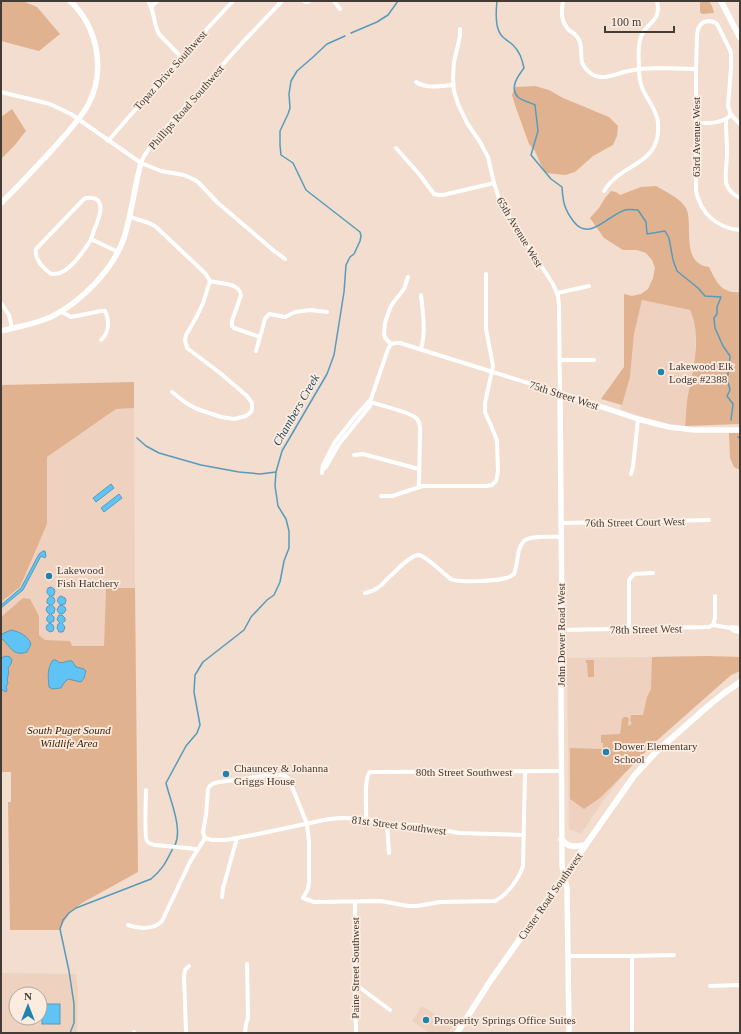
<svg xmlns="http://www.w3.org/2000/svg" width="741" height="1034" font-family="'Times New Roman',serif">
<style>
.built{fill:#eed2bf;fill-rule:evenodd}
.green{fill:#e1b290}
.water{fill:#5fc4f5;stroke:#579bbb}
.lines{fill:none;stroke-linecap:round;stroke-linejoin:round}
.stream{stroke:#579bbb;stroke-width:1.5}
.street{stroke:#fff;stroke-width:4}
.secondary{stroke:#fff;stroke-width:5.5}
.primary{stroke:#fff;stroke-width:6}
.poi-dot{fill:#2083ad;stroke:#fcece0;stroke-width:1.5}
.labels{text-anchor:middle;stroke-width:3.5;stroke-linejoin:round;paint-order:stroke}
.street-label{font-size:11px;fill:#433b35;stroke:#fcece0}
.poi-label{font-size:11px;fill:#433b35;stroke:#fcece0;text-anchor:start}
.park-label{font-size:11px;font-style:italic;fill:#3f2107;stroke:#fcece0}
.water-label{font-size:12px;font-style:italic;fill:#1e495e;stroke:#fcece0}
</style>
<rect width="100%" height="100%" fill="#f2ddcf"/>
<g class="built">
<path d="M642,300L690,310L694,319L696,335L695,357L687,402L685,426L668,424L645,418L620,409L630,377L634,334Z"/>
<path d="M134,408L135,588H106L104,646H72L69,641L45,640L39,635V616L23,598L1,617V602L20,587L47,524V457L116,409Z"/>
<path d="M707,656L740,657V671L731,675L654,743L622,776L603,801L581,834L569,829L567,658Z"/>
<path d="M1,973L76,974L78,989L77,1033H3V1031H1ZM16,994H40V1018H16Z"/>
<path d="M422,1006L453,1025L448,1033H430L412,1021Z"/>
</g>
<g class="green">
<path d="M1,1H23L37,7L60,34L39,51L1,41Z"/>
<path d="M700,1H709L712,6L714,13L702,14L700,12Z"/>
<path d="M535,86L549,90L563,98L609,117L618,126L617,136L613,145L602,151L593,156L575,172L565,175L546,173L541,165L535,151L529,144L516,108L512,95L515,87Z"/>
<path d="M12,109L26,131L14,146L1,159V117Z"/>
<path d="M656,186C666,192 680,198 686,208C693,222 683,255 700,264C702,266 706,266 709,267C716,281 721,294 740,292V424L685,426C686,418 686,409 687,401C692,371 703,339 690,310L642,300L634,334L630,377L622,405L601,399L624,367V294L632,296L641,294L648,289L653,278L655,268L652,260L646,253L637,250H623L604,238L590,218L599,208L605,198L611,191L616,192L620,195L641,187Z"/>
<path d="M134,382V408L116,409L47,457V524L20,587L1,602V385Z"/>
<path d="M729,433H740V470L734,467L730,458Z"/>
<path d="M106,588H135L138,872L82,903L70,912L62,925L60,930H10L8,802H11V772H1V617L23,598L30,599L39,616V635L45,640L70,641L72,646H104Z"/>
<path d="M707,656L740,657V671L731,675L654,743L622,776L600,798L584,809L570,799V748L603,749V743H601V735L620,734L622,719L624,717H627L629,718L628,725L629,726L632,723L630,721L631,715H643L647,697L651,689L652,657Z"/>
<path d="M586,660H594V677H588L587,663H586Z"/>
</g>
<g class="water">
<path d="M111,484L114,488L96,502L93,498Z"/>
<path d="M119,494L122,498L104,512L101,508Z"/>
<path d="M43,551H45L46,556L45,558L41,556L23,590L1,608V605L21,588L39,554Z"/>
<path d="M51,587L54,589L55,591L54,595L51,596L54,598C56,602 54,604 51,605L54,607L55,609L54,613L51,614L54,617V621L50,623L53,625L54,628L53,631L50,632L47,630C45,626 47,625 50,623C45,621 46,617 50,614L48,613L46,610L47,607L50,605L47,603V600L50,596C47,594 46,592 48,588Z"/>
<path d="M61,596L65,598L66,600L65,604L61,605L65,607L66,610L64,613L62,614L59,613L57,610L59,606L61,605C58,603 56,601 59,597Z"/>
<path d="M59,615H62L65,618V621L62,623L65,627L64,630L63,632H59L57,628L58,624L60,623L58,621L57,619Z"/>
<path d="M11,630C20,632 28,636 31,644L27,652C12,657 11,646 1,638L2,634Z"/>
<path d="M6,656L10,657L12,660L11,664L8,668C10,674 6,678 8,683L6,687L7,690L6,692L2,690L1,688V658Z"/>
<path d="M53,660H56L58,662C64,664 66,660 72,661L76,667L84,669L86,671L84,678L81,682L68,679L64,683L61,688L52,689L49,687C48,677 47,668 53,660Z"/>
<rect x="42" y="1004" width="18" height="20"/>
</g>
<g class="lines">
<g class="stream">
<path d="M497,1C496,10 495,27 501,35C504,39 510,42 513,45C520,52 522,59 524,68C518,76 509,88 518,97C522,101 530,102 535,105L538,131L531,155L551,179L562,187C563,202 564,209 574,222C590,242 608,215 625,210C629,209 634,210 638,210L646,222L647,234L665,231L669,238L673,260L677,271L698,288L705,296L721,297L717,307V314L714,318L715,328L723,346L730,356L729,369L727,378L730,390L727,396L733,404L731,420"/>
<path d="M351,33L377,22L388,15L398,1"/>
<path d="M738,437L740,438"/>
<path d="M137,438L146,446L159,453L201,465L239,472L260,474L276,472"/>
<path d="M175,845C183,829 170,800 166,783L186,746L197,733L200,725L194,692L195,675L203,662L244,630L251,617L267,600L274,595L280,582L284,561L289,548V531L286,519L278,506L275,486L276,472L282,451L327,374L334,355L344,292L346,265L350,257L354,254L360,241L361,236L360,232L306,190L293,163L281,155L280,145V131L288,114L290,108L289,94L291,81L297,71L312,58L327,44L345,36"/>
<path d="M70,1033L74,1023V1004L69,971L60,929L63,920L69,913L76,908L151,879C163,869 166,862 173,848"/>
</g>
<g class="street">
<path d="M148,1C155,11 153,24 159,34L181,57"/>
<path d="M304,1L306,2L309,1"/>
<path d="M334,1L340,9"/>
<path d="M563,1C561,12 561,22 569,30C572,32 576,35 578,38C583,45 580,54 582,62C583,66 586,69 589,72C600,81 609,76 621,73C627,71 633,70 639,69C639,59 637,47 641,37C646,22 662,22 657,1"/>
<path d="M152,6L157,1"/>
<path d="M416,82C426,89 441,86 453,85"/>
<path d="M1,92L50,104L71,114L141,163L161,171L184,175L193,179L198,182L218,203L273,250L285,259"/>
<path d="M726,120C726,131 727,143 727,154C727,173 719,188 740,198"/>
<path d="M696,123C708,123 722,124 731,115"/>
<path d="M740,124L731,115L728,106L731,68V54L730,50L717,24L714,22L709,21L704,22L701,24L698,29L697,35L696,69V191C701,214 717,228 740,230"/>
<path d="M108,141L181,57L233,1"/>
<path d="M396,148L419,174L434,194L439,195H443L494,183"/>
<path d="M141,163L144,156L155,140L242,43L282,1"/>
<path d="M604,191C621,162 662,166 658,123C657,110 648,101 643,90C640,83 639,77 639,69L660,68L696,69"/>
<path d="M86,198C109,195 99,219 94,230C93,234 92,238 90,241C84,251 71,269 60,273C57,274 54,274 51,274C43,268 34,259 36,249L83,200Z"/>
<path d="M130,217L149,223L155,226L205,273L210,281C220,284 239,282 241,295L232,321V326L234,328L260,337"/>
<path d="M91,239L118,252"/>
<path d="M557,293L589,286"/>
<path d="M421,295C423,314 426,331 421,349"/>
<path d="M1,303L9,315L12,328"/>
<path d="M60,311L71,317L101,311H105C110,321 109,333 101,340"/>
<path d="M391,344L396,343H400L560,393L559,306L558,296L553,284L506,212L499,199L494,183L488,157L480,142L467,123L458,104L454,91L453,78L454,62L460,36V29"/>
<path d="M391,344L385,338L384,334L385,323L390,308L393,303L404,289L408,277"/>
<path d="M256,351L265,319L268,315L270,314L285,317L295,312L310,310L327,312"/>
<path d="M560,360H594"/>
<path d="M172,392L186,403L197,409L221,417L234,419L246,416L251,412L252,409V403L247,396L220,373L187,348L185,340L186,335L197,316L203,303L210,281"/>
<path d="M370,402C380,405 410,412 416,418C419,420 419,423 420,427L419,486"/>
<path d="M354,455L363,454L419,469"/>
<path d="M323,469L326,467L339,444L370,406V402"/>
<path d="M322,473L323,465L335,442L354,418L371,399L388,349L391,344"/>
<path d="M631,474L633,467L638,419"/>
<path d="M381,496H392L423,486H487L492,485L496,481L498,472L497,441L495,435L485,412V403L493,366L486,329V274"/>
<path d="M561,523L709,520"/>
<path d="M365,593C370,592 375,590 379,587C388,580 409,554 419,555C428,557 442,573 451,579C459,583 496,581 506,578C509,578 511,576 514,574C517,566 517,558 519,550C520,547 522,543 524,541C531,535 552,537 561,537"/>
<path d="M713,625L715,618V596"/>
<path d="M730,628L734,631L740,632"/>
<path d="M629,629V580L634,574L653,573"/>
<path d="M562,630L709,627L713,625L730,628L732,627L740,628"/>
<path d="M146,790C146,798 144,837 147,841C149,844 152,844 155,845L197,849"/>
<path d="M366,819C367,808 363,779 370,772L561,771"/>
<path d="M387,824L389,853"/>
<path d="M205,838L212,840H226L258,834L329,819L343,818L366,819L387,824L416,825L459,833L524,835"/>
<path d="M222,897L223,888L237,838"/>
<path d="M355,902V984L356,1033"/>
<path d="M128,925C139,929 154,930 162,921L190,862L205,838L203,832L206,815L208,789C210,784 214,783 219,782L272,775H283L288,778L290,782L307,824L309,842V882L308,889L303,898L314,902L381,901L408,906H417L440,902L495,901C507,895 519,879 523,866L525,772"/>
<path d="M568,956H632L674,955"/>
<path d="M632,956V1033"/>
<path d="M355,984L390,1010"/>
<path d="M710,986L740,985"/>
<path d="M134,1032V1033"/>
<path d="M186,1033L184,976L185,970L189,966"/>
<path d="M245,1033L246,1024L248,1018L247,964"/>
</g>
<g class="secondary">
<path d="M1,203C19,186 35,168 52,150C64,136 79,121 88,105C106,71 98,27 70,1"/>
<path d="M1,331C18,327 35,324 51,317C81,302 113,270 124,238C132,213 134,188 141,163"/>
<path d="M569,1033L567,888L562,866L561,696L562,630L560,393L638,419L669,427L694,430H740"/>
</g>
<g class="primary">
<path d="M721,1L740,38"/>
<path d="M561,839C569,848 575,847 586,845"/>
<path d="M457,1033L491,980L634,776L656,752L707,707L723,694L740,682"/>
</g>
</g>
<g class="poi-dot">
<circle cx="661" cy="372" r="4"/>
<circle cx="49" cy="576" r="4"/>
<circle cx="606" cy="752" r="4"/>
<circle cx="226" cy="774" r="4"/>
<circle cx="426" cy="1020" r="4"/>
</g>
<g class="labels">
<g class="street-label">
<text transform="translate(170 70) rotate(-48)" y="4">Topaz Drive Southwest</text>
<text transform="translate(186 107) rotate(-49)" y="4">Phillips Road Southwest</text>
<text transform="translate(696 137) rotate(-90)" y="4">63rd Avenue West</text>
<text transform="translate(520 232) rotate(59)" y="4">65th Avenue West</text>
<text transform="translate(564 395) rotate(18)" y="4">75th Street West</text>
<text transform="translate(635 522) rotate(-1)" y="4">76th Street Court West</text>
<text transform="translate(646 629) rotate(-1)" y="4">78th Street West</text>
<text transform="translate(561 635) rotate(-90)" y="4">John Dower Road West</text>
<text x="464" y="776">80th Street Southwest</text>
<text transform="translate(399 825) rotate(7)" y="4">81st Street Southwest</text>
<text transform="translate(550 896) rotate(-55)" y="4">Custer Road Southwest</text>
<text transform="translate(355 968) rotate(-90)" y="4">Paine Street Southwest</text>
</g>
<g class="poi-label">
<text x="669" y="370">Lakewood Elk<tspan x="669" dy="13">Lodge #2388</tspan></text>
<text x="57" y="574">Lakewood<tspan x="57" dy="13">Fish Hatchery</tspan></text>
<text x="614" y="750">Dower Elementary<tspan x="614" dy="13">School</tspan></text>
<text x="234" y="772">Chauncey &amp; Johanna<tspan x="234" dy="13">Griggs House</tspan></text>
<text x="434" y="1024">Prosperity Springs Office Suites</text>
</g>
<g class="park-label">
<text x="69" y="734">South Puget Sound<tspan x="69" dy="13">Wildlife Area</tspan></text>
</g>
<g class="water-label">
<text transform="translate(296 410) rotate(-60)" y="4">Chambers Creek</text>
</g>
</g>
<rect width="741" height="1034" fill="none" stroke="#433b35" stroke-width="4"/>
<g transform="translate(28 1006)"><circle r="19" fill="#fcece0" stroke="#b2a59c"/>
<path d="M0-3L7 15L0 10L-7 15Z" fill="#2083ad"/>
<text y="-6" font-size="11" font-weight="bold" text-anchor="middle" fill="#433b35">N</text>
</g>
<path d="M605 26v6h69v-6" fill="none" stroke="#433b35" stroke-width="2"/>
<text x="611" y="26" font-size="12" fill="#433b35" stroke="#fcece0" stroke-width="3" paint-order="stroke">100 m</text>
</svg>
